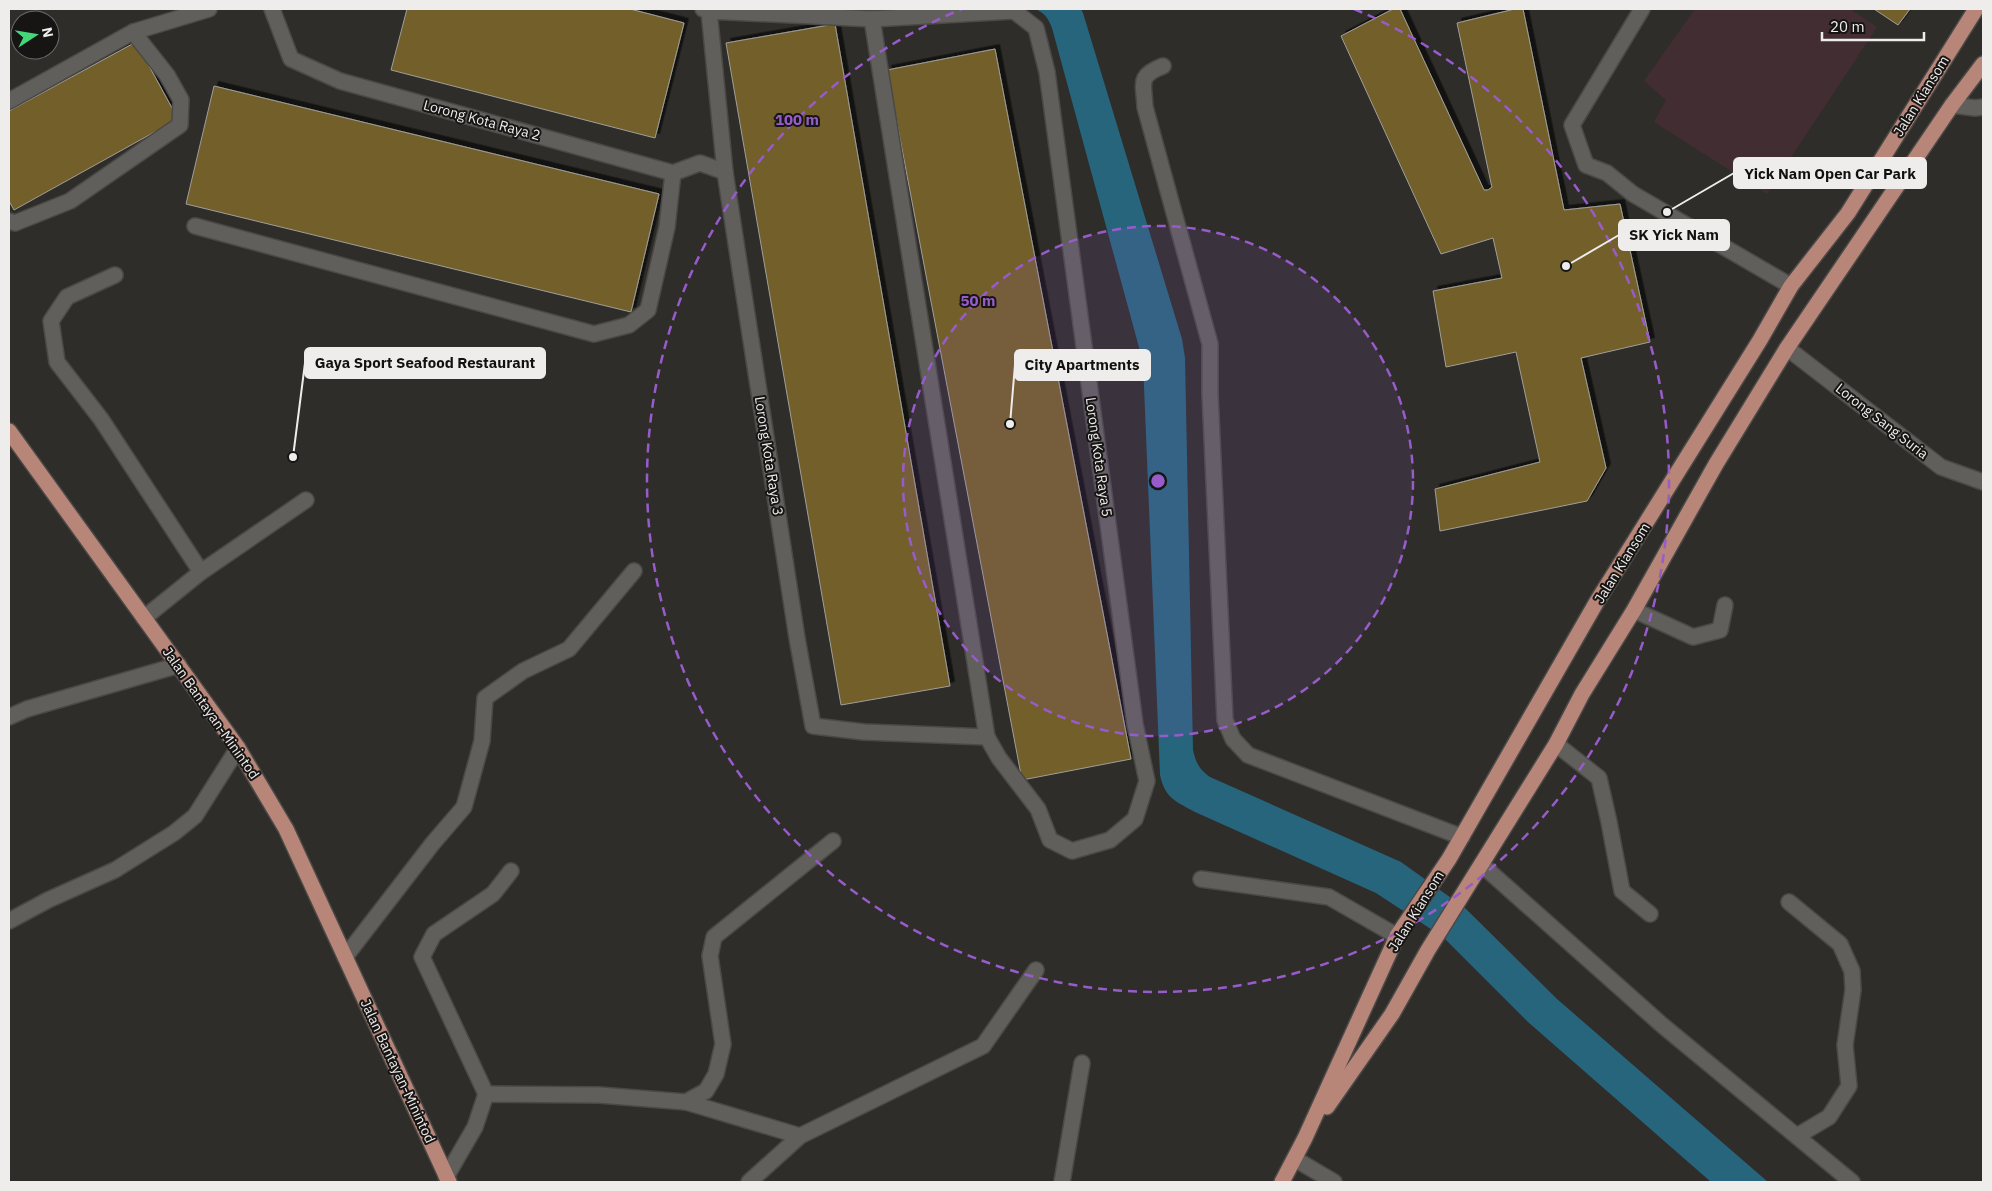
<svg xmlns="http://www.w3.org/2000/svg" width="1992" height="1191" font-family="'IBM Plex Sans',sans-serif">
<style>
.education{fill:#422e32}
.water{fill:#27657d}
.building{fill:#725e2b;stroke:#a09f9b;filter:url(#shadow)}
.lines{fill:none;stroke-linecap:round;stroke-linejoin:round}
.lane-casing{stroke:#4a4946;stroke-width:18}
.street-casing{stroke:#4a4946;stroke-width:18}
.primary-casing{stroke:#4a4946;stroke-width:18}
.lane{stroke:#605f5c;stroke-width:15}
.street{stroke:#605f5c;stroke-width:15}
.primary{stroke:#b88579;stroke-width:15}
.ring{fill:none;stroke:#985cca;stroke-width:2.5;stroke-dasharray:9 6}
.labels{text-anchor:middle;stroke-width:4;stroke-linejoin:round;paint-order:stroke}
.street-label{font-size:14px;fill:#eeedeb;stroke:#161514}
.centre{fill:#985cca;stroke:#161514;stroke-width:2.5}
.ring-label{font-size:15px;text-anchor:middle;font-weight:bold;fill:#985cca;stroke:#161514;stroke-width:4;stroke-linejoin:round;paint-order:stroke}
.leader{fill:none;stroke:#eeedeb;stroke-width:2}
.callout-dot{fill:#eeedeb;stroke:#161514;stroke-width:2}
.callout{fill:#eeedeb;stroke:#eeedeb;stroke-width:2}
.callout-label{font-size:15px;text-anchor:middle;font-weight:bold;fill:#111}
</style>
<defs>
<filter id="shadow"><feDropShadow dx="4.5" dy="-4.5" stdDeviation="0" flood-color="#0009"/></filter>
</defs>
<rect width="100%" height="100%" fill="#2e2d2a"/>
<path class="education" d="M1695,9H1850L1877,27L1767,194L1654,122L1666,100L1644,81Z"/>
<path class="water" d="M1035,9H1081L1083,13L1182,339L1185,358L1193,750C1196,763 1199,769 1210,777L1401,862L1465,908L1557,999L1768,1182H1711L1528,1022L1443,937L1376,893L1195,812C1175,801 1165,798 1160,775L1143,362L1052,28C1048,18 1045,13 1035,9Z"/>
<g class="building">
<path d="M407,9H630L684,23L655,138L391,70Z"/>
<path d="M1393,9H1400L1484,190H1488L1492,187L1491,183L1457,23L1515,9H1523L1564,210L1620,204L1650,342L1581,358L1606,468L1587,501L1440,531L1435,489L1540,462L1516,352L1446,367L1433,291L1502,278L1493,238L1441,254L1341,36Z"/>
<path d="M1874,9H1910L1898,25Z"/>
<path d="M835,24L950,686L841,705L726,43Z"/>
<path d="M136,42L178,119L14,210L9,201V111Z"/>
<path d="M995,49L1131,759L1022,780L887,70Z"/>
<path d="M214,86L659,194L631,312L186,204Z"/>
</g>
<g class="lines">
<g class="lane-casing">
<g id="lane">
<path d="M272,9L291,59L340,81L673,173L700,163L725,172"/>
<path d="M1642,9L1572,125L1586,165L1607,173L1633,194L1791,286"/>
<path d="M872,19L987,737"/>
<path d="M9,221L15,223L70,201L180,125L181,100L167,75L133,32"/>
<path d="M195,226L594,334L629,325L648,310L667,227L673,173"/>
<path d="M115,275L67,297L51,321L57,362L101,419L201,572"/>
<path d="M1634,610L1693,637L1720,630L1725,605"/>
<path d="M144,618L201,572L306,500"/>
<path d="M1201,879L1329,897L1397,936"/>
<path d="M486,1094L422,957L434,934L493,894L511,871"/>
<path d="M686,1102L706,1091L716,1074L723,1044L710,956L714,937L833,841"/>
<path d="M1062,1182L1082,1063"/>
</g>
</g>
<g class="street-casing">
<g id="street">
<path d="M703,9L709,11L872,19L1014,11L1036,28L1047,72L1135,724L1147,781L1135,819L1110,840L1072,851L1050,840L1038,809L999,758L987,737L864,732L813,726L797,638L725,172L709,11"/>
<path d="M1163,66C1137,76 1144,83 1145,107L1210,344V394L1225,720L1233,739L1248,755L1462,837"/>
<path d="M9,101L133,32L209,9"/>
<path d="M1952,105L1975,108L1983,107"/>
<path d="M1787,348L1941,467L1983,482"/>
<path d="M9,717L27,709L179,665"/>
<path d="M1556,744L1599,778L1609,822L1622,891L1650,914"/>
<path d="M1482,865L1662,1025L1852,1182"/>
<path d="M1789,902L1840,944L1852,971L1853,990L1845,1045L1849,1086L1829,1117L1797,1136"/>
<path d="M9,921L48,900L115,870L174,833L195,816L238,748"/>
<path d="M345,957L433,843L464,807L482,741L485,698L523,671L569,649L634,571"/>
<path d="M1295,1159L1334,1182"/>
<path d="M446,1177L475,1127L486,1094L599,1095L686,1102L800,1136"/>
<path d="M749,1182L800,1136L983,1046L1036,970"/>
</g>
</g>
<g class="primary-casing">
<g id="primary">
<path d="M9,431L238,748L286,829L449,1182"/>
<path d="M1327,1107L1392,1014L1428,950L1556,744L1582,694L1634,610L1716,464L1787,348L1952,105L1983,64"/>
<path d="M1282,1182L1305,1138L1397,936L1449,859L1596,603L1760,340L1791,286L1848,213L1976,9"/>
</g>
</g>
<use href="#lane" class="lane"/>
<use href="#street" class="street"/>
<use href="#primary" class="primary"/>
</g>
<circle cx="1158" cy="481" r="255" fill="#985cca" fill-opacity=".12"/>
<g class="ring">
<circle cx="1158" cy="481" r="255"/>
<path d="M1354 9A511 511 0 1 1 962 9"/>
</g>
<g class="labels">
<g class="street-label">
<text transform="translate(1921 96) rotate(-58)" y="5">Jalan Kiansom</text>
<text transform="translate(482 120) rotate(15)" y="5">Lorong Kota Raya 2</text>
<text transform="translate(1882 421) rotate(38)" y="5">Lorong Sang Suria</text>
<text transform="translate(769 456) rotate(81)" y="5">Lorong Kota Raya 3</text>
<text transform="translate(1099 457) rotate(82)" y="5">Lorong Kota Raya 5</text>
<text transform="translate(1622 563) rotate(-58)" y="5">Jalan Kiansom</text>
<text transform="translate(211 713) rotate(55)" y="5">Jalan Bantayan-Minintod</text>
<text transform="translate(1416 911) rotate(-58)" y="5">Jalan Kiansom</text>
<text transform="translate(398 1071) rotate(65)" y="5">Jalan Bantayan-Minintod</text>
</g>
</g>
<circle cx="1158" cy="481" r="8" class="centre"/>
<g class="ring-label">
<text x="797" y="125">100 m</text>
<text x="978" y="306">50 m</text>
</g>
<path class="leader" d="M1667 212L1734 173M1566 266L1619 235M293 457L305 363M1010 424L1015 365"/>
<g class="callout-dot">
<circle cx="1667" cy="212" r="5"/>
<circle cx="1566" cy="266" r="5"/>
<circle cx="293" cy="457" r="5"/>
<circle cx="1010" cy="424" r="5"/>
</g>
<g class="callout">
<rect x="1734" y="158" width="192" height="30" rx="5"/>
<rect x="1619" y="220" width="110" height="30" rx="5"/>
<rect x="305" y="348" width="240" height="30" rx="5"/>
<rect x="1015" y="350" width="135" height="30" rx="5"/>
</g>
<g class="callout-label">
<text x="1830" y="179">Yick Nam Open Car Park</text>
<text x="1674" y="240">SK Yick Nam</text>
<text x="425" y="368">Gaya Sport Seafood Restaurant</text>
<text x="1082" y="370">City Apartments</text>
</g>
<rect width="1992" height="1191" fill="none" stroke="#eeedeb" stroke-width="20"/>
<g transform="translate(35 35) rotate(78)"><circle r="24" fill="#161514" stroke="#6c6b6a"/>
<path d="M0-4L9 19L0 12L-9 19Z" fill="#44d77a"/>
<text y="-8" font-size="14" font-weight="bold" text-anchor="middle" fill="#eeedeb">N</text>
</g>
<path d="M1822 32v8h102v-8" fill="none" stroke="#eeedeb" stroke-width="2.5"/>
<text x="1830" y="32" font-size="15" fill="#eeedeb" stroke="#161514" stroke-width="4" paint-order="stroke">20 m</text>
</svg>
